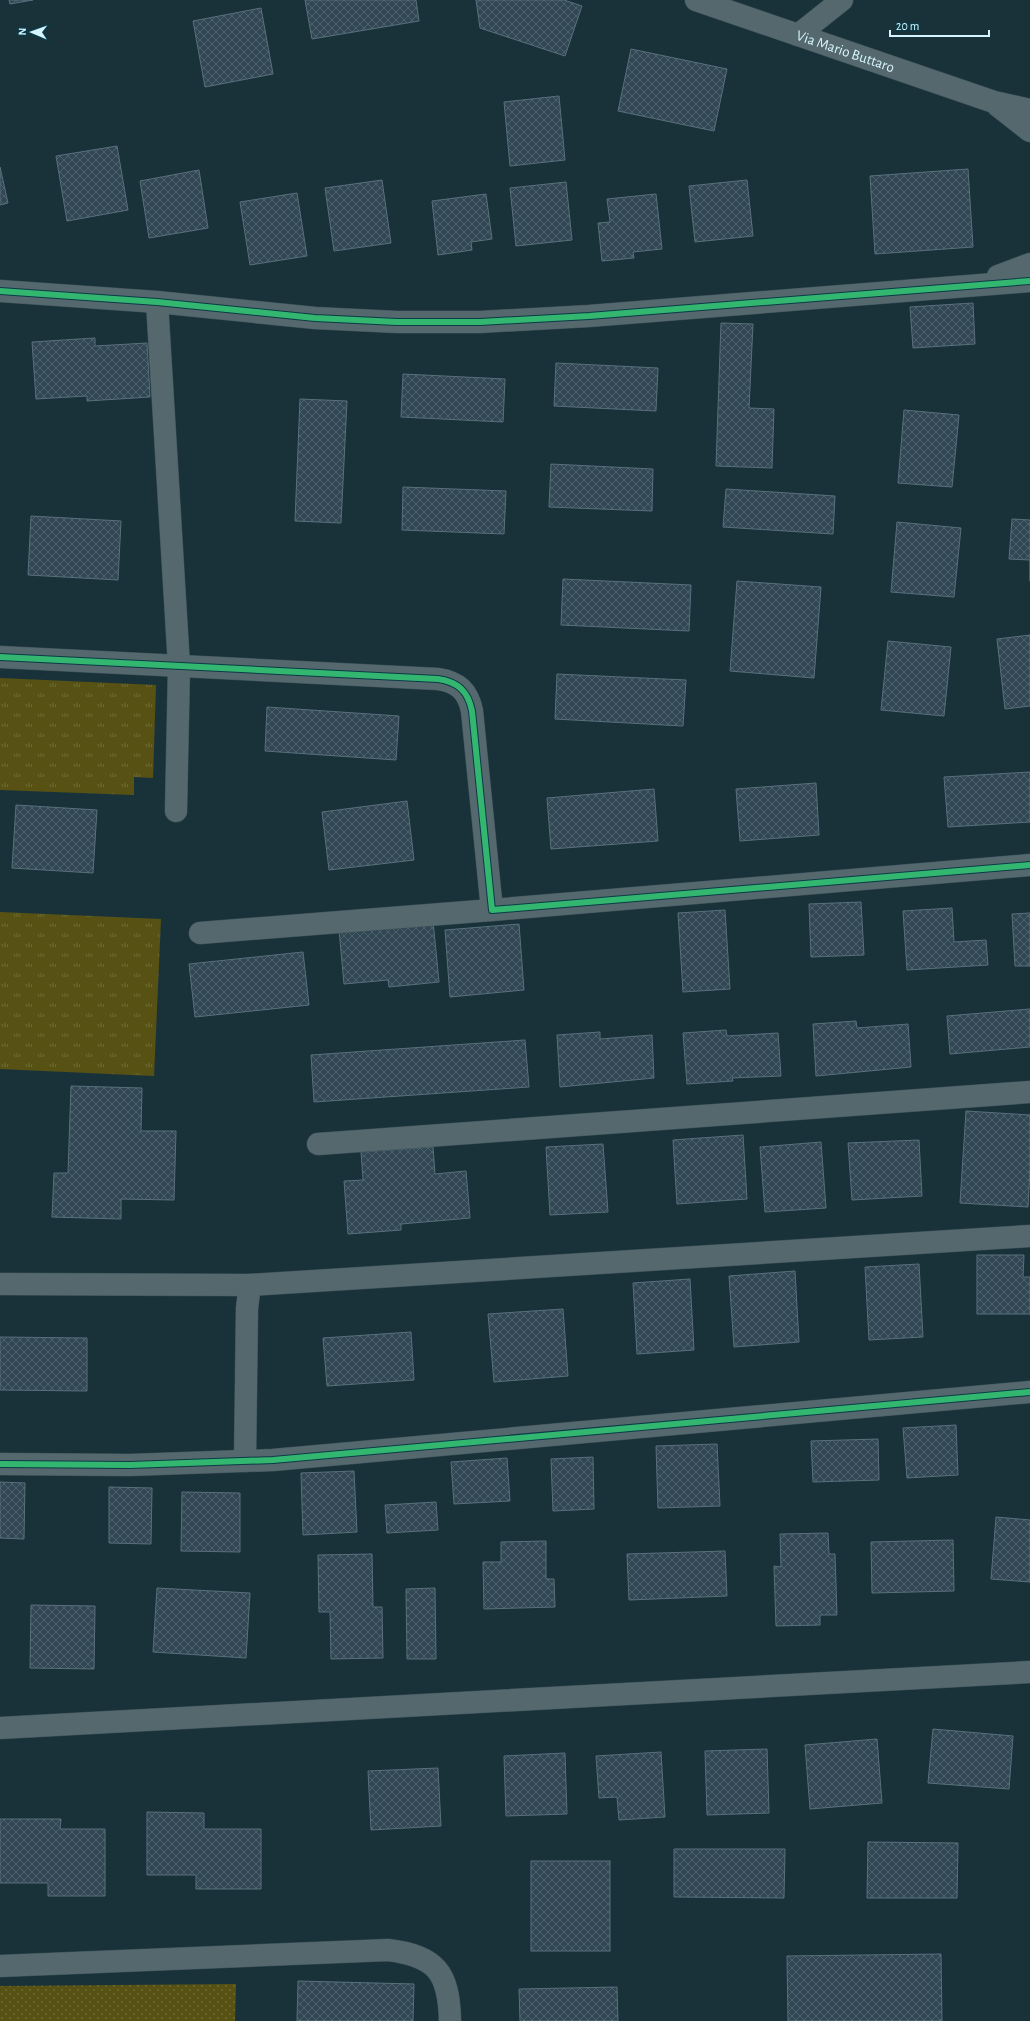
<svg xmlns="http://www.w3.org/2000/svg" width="1030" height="2021" font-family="'Alegreya Sans',sans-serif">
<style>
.grass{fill:url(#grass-tufts)}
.park{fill:url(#park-dots)}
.building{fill:url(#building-cross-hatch);stroke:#59707c}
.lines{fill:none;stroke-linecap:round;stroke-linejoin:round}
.minor-casing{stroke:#3a4f57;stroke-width:23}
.minor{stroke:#54686d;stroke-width:22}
.cycleway-casing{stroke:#0c3a47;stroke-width:8}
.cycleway{stroke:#33b770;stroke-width:6}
.labels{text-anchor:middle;stroke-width:3;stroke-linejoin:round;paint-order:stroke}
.street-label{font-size:15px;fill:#d5f4ff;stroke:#0c3a47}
</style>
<defs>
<pattern id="grass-tufts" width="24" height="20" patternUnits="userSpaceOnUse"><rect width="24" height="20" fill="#575213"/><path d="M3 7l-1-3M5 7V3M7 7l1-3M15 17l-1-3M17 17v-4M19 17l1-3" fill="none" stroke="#6e6c36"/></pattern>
<pattern id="park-dots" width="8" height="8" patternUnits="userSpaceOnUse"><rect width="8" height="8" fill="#575213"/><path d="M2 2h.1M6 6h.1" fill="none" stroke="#6e6c36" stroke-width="1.8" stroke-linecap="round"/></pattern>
<pattern id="building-cross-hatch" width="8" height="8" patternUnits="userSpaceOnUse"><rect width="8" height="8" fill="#314753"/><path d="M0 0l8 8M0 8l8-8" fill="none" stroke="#4e626d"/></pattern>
</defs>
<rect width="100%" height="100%" fill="#19323a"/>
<g class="grass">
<path d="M0,678L156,685L153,778L134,777V795L0,790Z"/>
<path d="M0,912L161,919L154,1076L0,1069Z"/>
</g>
<path class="park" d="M236,1984L235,2021H0V1986Z"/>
<g class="building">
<path d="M9,0H33L10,4Z"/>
<path d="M305,0H416L419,21L312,39Z"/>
<path d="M476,0H564L582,6L565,56L480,28Z"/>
<path d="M261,8L273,74L205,87L193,21Z"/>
<path d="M631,49L727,69L714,131L618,111Z"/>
<path d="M559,96L565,160L510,166L504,102Z"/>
<path d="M117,146L128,210L67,221L56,156Z"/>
<path d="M0,167L8,203L0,205Z"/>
<path d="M968,169L973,247L875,254L870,176Z"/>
<path d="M199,170L208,228L149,238L140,181Z"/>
<path d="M382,180L391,243L334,251L325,188Z"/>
<path d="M747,180L753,236L695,242L689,186Z"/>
<path d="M566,182L572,240L516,246L510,188Z"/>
<path d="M297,193L307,256L250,265L240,202Z"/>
<path d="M486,194L492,239L471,242L472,250L438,255L432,201Z"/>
<path d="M656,194L662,249L633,252L634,258L602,261L598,223L610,222L607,199Z"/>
<path d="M973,303L975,344L913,348L910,307Z"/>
<path d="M721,323L753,324L749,408L774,409L772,468L716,466Z"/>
<path d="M95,338V346L147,343L150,397L87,401V396L36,399L32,342Z"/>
<path d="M556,363L658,368L656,411L554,406Z"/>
<path d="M403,374L505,379L503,422L401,417Z"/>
<path d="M300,399L347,401L341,523L295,521Z"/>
<path d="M904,410L959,415L952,487L898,483Z"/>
<path d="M551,464L653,469L652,511L549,507Z"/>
<path d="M403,487L506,491L504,534L402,530Z"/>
<path d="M726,489L835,496L833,534L723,527Z"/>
<path d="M31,516L121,521L118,580L28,575Z"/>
<path d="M1012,519L1030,520V581V560L1009,559Z"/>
<path d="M897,522L961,528L954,597L891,592Z"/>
<path d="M563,579L691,585L689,631L561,625Z"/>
<path d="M737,581L821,587L814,678L730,671Z"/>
<path d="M1030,635V706L1005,709L997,639Z"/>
<path d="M888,641L951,647L944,716L881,710Z"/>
<path d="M557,674L686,680L683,726L555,719Z"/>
<path d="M267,707L399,716L396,760L265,751Z"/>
<path d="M1030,772V822L948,827L944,777Z"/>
<path d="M816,783L819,835L740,841L736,789Z"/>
<path d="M654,789L658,841L551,849L547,798Z"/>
<path d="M407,801L414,860L329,870L322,812Z"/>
<path d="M16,805L97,810L93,873L12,868Z"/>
<path d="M861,902L864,955L811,957L809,904Z"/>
<path d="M952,908L954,942L986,940L988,965L907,970L903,911Z"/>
<path d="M725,910L730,989L683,992L678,913Z"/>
<path d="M1030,913V966H1015L1012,914Z"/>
<path d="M433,921L439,982L389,987L388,980L344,984L339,930Z"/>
<path d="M519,924L524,990L450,997L445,930Z"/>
<path d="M303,952L309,1005L195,1017L189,964Z"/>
<path d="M1030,1009V1047L950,1054L947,1016Z"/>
<path d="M856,1021L857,1028L908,1024L911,1067L816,1076L813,1024Z"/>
<path d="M726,1030L727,1036L778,1033L781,1076L732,1078L733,1081L687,1084L683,1033Z"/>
<path d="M600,1032V1039L652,1035L654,1078L560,1087L557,1035Z"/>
<path d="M525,1040L529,1087L314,1102L311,1055Z"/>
<path d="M71,1086L142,1088L141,1131H176L174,1200L121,1199V1219L52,1217L54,1173H68Z"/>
<path d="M966,1111L1030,1115V1169L1028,1207L960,1203Z"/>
<path d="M743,1135L747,1199L677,1204L673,1140Z"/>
<path d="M919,1140L922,1196L852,1200L848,1143Z"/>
<path d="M821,1142L826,1208L765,1212L760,1147Z"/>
<path d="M603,1144L608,1212L550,1215L546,1147Z"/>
<path d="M433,1147L435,1174L466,1171L470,1218L401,1224V1230L348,1234L344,1181L363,1180L361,1152Z"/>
<path d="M977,1255H1024L1023,1277H1030V1314H977Z"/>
<path d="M919,1264L923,1337L869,1340L865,1267Z"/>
<path d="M795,1271L799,1342L734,1347L729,1276Z"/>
<path d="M690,1279L694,1350L637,1354L633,1283Z"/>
<path d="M563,1309L568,1376L494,1382L488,1314Z"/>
<path d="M411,1332L414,1380L327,1386L323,1338Z"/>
<path d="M0,1337L87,1338V1391L0,1390Z"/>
<path d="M956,1425L958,1475L907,1478L903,1428Z"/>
<path d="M878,1439L879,1480L813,1482L811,1441Z"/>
<path d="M717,1444L720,1506L658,1508L656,1446Z"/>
<path d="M593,1457L594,1509L553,1511L551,1459Z"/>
<path d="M507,1458L510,1501L454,1504L451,1462Z"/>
<path d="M354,1471L357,1532L303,1535L301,1473Z"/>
<path d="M0,1482L25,1483L24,1539L0,1538Z"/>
<path d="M109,1487L152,1488L151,1544L109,1543Z"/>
<path d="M182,1492L240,1493V1552L181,1551Z"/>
<path d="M436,1502L438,1530L387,1533L385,1505Z"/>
<path d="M996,1517L1030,1520V1582L991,1579Z"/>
<path d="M828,1533L829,1554H835L837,1615H820V1625L776,1626L774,1566L781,1567L780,1534Z"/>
<path d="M953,1540L954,1591L872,1593L871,1542Z"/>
<path d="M546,1541V1579H554L555,1607L484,1609L483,1562H501V1542Z"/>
<path d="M725,1551L727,1596L629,1600L627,1554Z"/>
<path d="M372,1554L373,1607H382L383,1658L331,1659L330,1612H319L318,1555Z"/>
<path d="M157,1588L250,1593L246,1658L153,1652Z"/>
<path d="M435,1588L436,1659H407L406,1589Z"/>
<path d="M31,1605L95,1606L94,1669L30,1668Z"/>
<path d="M933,1729L1013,1736L1009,1789L928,1783Z"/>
<path d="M877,1739L882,1803L810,1809L805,1745Z"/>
<path d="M767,1749L769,1813L707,1815L705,1751Z"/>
<path d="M661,1752L665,1817L619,1820L617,1797L599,1798L596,1756Z"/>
<path d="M565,1753L567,1814L506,1816L504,1756Z"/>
<path d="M438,1768L441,1826L371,1830L368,1771Z"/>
<path d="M147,1812L204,1813V1829H261V1889H196V1875H147Z"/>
<path d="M0,1819H61L60,1829H105V1896H48V1883H0Z"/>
<path d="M868,1842L958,1843L957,1898H867Z"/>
<path d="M674,1849H785L784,1898L674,1897Z"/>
<rect x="531" y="1861" width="79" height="90"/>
<path d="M941,1954L942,2021H788L787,1956Z"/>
<path d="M298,1981L414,1984L413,2021H297Z"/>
<path d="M617,1987L618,2021H520L519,1989Z"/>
</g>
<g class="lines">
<g class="minor-casing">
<g id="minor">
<path id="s1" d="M696,0L994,102L1030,110"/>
<path d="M798,35L842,0"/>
<path d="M998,106L1030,131"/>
<path d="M998,276L1030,264"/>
<path d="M0,291L157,302L315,318L397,322H480L589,316L1030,281"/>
<path d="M157,302L179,666L176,811"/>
<path d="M0,657L438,679C458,682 468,691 472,711L492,910L1030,865"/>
<path d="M200,933L492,910"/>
<path d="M318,1144L1030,1092"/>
<path d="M0,1284L250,1285L1030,1236"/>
<path d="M245,1461L247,1308L250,1285"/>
<path d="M0,1464L130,1465L273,1460L1030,1392"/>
<path d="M0,1728L1030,1672"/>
<path d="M0,1966L388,1950C436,1956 449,1972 450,2021"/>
</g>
</g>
<use href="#minor" class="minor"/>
<g class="cycleway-casing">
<g id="cycleway">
<path d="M0,291L157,302L315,318L397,322H480L589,316L1030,281"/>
<path d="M0,657L438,679C458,682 468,691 472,711L492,910L1030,865"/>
<path d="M0,1464L130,1465L273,1460L1030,1392"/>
</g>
</g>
<use href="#cycleway" class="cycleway"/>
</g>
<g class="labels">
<g class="street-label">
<text dy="5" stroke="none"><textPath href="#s1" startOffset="158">Via Mario Buttaro</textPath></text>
</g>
</g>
<g transform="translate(32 32) rotate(272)" stroke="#0c3a47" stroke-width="3" paint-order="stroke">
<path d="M0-3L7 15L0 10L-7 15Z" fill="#d5f4ff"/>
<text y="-6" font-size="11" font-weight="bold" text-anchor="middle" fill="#d5f4ff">N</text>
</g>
<path d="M890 30v6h99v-6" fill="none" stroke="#d5f4ff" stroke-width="2"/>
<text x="896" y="30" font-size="12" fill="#d5f4ff" stroke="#0c3a47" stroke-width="3" paint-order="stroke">20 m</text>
</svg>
